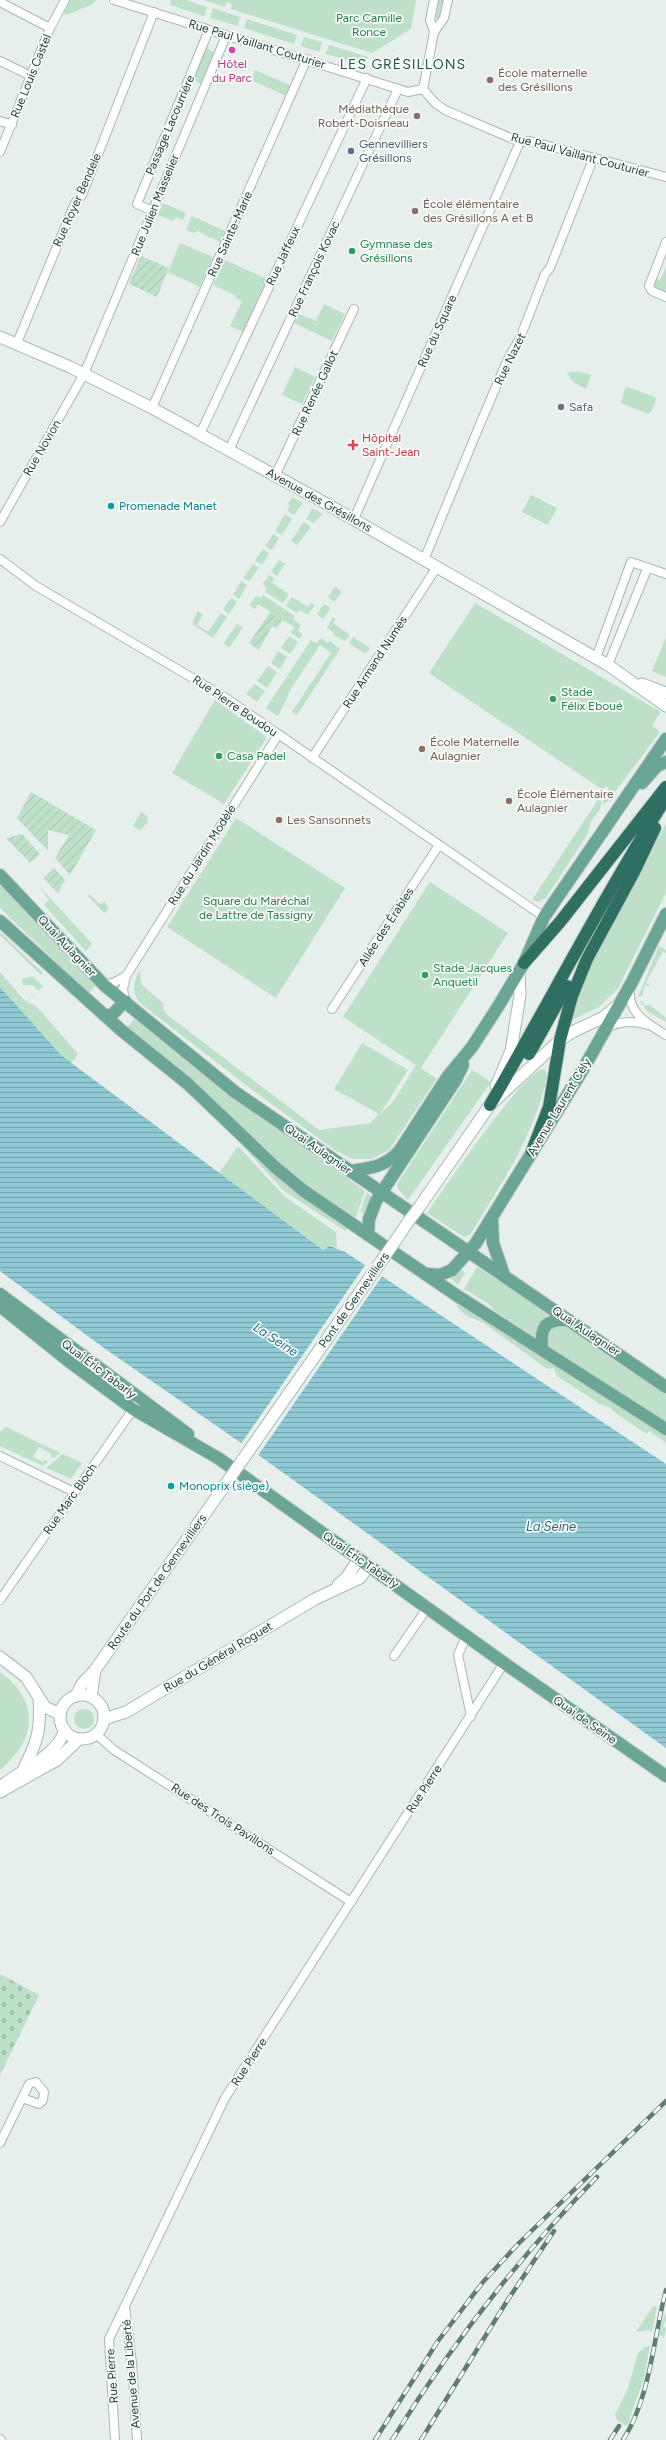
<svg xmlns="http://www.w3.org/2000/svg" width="666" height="2440" font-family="Figtree,sans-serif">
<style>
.green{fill:#bfe0c8}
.cemetery{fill:url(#cemetery-stones)}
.garden{fill:url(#garden-furrows)}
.water{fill:url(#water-rules)}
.pier{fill:#e6efeb}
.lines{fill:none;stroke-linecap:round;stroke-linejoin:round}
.street-casing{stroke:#a8b8b2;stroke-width:10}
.secondary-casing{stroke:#a4bbb3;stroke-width:13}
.primary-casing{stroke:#c2cac8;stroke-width:14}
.highway-casing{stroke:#c2cac8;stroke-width:14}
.street{stroke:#fff;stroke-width:8}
.secondary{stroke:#fff;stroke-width:11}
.primary{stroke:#6aa596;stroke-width:12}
.highway{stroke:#2f6f62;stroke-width:12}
.rail-casing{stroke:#5f7d75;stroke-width:4.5}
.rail{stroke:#f7fbf9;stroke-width:3;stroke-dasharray:9;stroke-linecap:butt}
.secondary-bridge-casing{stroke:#a4bbb3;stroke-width:13;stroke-linecap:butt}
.secondary-bridge{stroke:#fff;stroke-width:11}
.hotel-dot{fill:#d1479c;stroke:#f7fbf9;stroke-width:1.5}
.education-dot{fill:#8d6e63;stroke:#f7fbf9;stroke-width:1.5}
.service-dot{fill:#5c6f8a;stroke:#f7fbf9;stroke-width:1.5}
.leisure-dot{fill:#2e9e5b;stroke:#f7fbf9;stroke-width:1.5}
.worship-dot{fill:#6b7280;stroke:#f7fbf9;stroke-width:1.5}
.health-dot{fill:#e0444e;stroke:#f7fbf9;stroke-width:1.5}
.culture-dot{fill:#0f9aa8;stroke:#f7fbf9;stroke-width:1.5}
.labels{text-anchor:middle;stroke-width:3.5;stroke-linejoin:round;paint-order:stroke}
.park-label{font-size:12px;fill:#2d7a4b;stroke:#f7fbf9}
.street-label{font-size:12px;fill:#24423a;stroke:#f7fbf9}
.hotel-label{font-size:12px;fill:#b23c85;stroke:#f7fbf9}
.education-label{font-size:12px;fill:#785e54;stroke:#f7fbf9;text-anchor:start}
.service-label{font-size:12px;fill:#4e5e75;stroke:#f7fbf9;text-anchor:start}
.leisure-label{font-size:12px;fill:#27864d;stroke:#f7fbf9;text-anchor:start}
.worship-label{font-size:12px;fill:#5b616d;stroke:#f7fbf9;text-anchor:start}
.health-label{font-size:12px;fill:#be3a42;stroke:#f7fbf9;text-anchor:start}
.culture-label{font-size:12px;fill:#0d838f;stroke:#f7fbf9;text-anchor:start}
.water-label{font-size:13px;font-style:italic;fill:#1c6f80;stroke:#f7fbf9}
.quarter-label{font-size:14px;letter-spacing:1px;fill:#1f5548;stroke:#f7fbf9}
</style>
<defs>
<pattern id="cemetery-stones" width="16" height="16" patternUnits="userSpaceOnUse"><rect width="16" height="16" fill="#bfe0c8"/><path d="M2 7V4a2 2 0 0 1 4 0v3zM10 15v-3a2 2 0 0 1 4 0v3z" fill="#a4c1ad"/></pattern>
<pattern id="garden-furrows" width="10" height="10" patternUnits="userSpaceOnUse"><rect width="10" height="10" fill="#bfe0c8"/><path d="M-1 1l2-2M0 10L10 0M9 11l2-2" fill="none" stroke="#a4c1ad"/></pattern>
<pattern id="water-rules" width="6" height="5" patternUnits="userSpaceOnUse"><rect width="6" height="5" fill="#8ec9d4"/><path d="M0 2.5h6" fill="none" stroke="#74a5ad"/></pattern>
</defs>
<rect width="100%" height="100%" fill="#e6efeb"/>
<g class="green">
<path d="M69,0H96L93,4L67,15L64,14Z"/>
<path d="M171,0H186L207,7L204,16L170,5Z"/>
<path d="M203,0H416L411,29L372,53L231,9L232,4L227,2L225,7Z"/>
<path d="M437,0H444L441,18L437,19L434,16Z"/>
<path d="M213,8L240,17L238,26L210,18Z"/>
<path d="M247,19L297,35L294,44L244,28Z"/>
<path d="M304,37L322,42L319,52L301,46Z"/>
<path d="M329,45L368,57L364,65L326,54Z"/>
<path d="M206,48L214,52L201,84L193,80Z"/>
<path d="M255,70L290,85L286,96L251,80Z"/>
<path d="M163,203L186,213L183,220L176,217L173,221L158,215Z"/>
<path d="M192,216L225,231L220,242L197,231L193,233L186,230Z"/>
<path d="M180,243L213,257L200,287L168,272Z"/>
<path d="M225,260L267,279L243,332L230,326L242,301L236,298V296L213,285Z"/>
<path d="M666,267V295L655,290L654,278L660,280Z"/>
<path d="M324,304L345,314L332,341L294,323L299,314L316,321Z"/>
<path d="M295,367L315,377L302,404L282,395Z"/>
<path d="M578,371L591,375L586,389L573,382L567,373Z"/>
<path d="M628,387L655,397L656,400L651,412L648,414L621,403L625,388Z"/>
<path d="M531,495L557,508L548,525L522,512Z"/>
<path d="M292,497L303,503L294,515L287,511L290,506L288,504Z"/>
<path d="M312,508L323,514L313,523L306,519Z"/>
<path d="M285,514L292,519L282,535L275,531Z"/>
<path d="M304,522L311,527L297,545L291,541Z"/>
<path d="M273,534L279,538L272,550L265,546Z"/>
<path d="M263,549L269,553L262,565L255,561Z"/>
<path d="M279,560L285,564L277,576L271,572Z"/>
<path d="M253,564L259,568L249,581L243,578Z"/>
<path d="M269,575L275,579L272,583L289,594L283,603L265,592L267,589L263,584Z"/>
<path d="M241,581L247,585L239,599L233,595Z"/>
<path d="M335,587L342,592L334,602L328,597Z"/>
<path d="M263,595L295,616L293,619L301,625L298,630L302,634L300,639L291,633L294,627L258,604L255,609L249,605L256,596L261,598Z"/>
<path d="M292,597L308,607L311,603L315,605L308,615L300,610L297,613L286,606Z"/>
<path d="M231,598L237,602L229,614L223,610Z"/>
<path d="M475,603L661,712L652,725L660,732L609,800L603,805V797L609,788L606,786L603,790L429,673Z"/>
<path d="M324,604L331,608L323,619L317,614Z"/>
<path d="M198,611L203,615L197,625L208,632L221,613L227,617L213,638L193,624V620Z"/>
<path d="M333,617L336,619L333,623L350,635L345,641L333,635L334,633L327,628Z"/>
<path d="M237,624L243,627L229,648L224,643Z"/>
<path d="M289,636L298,642L290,654L281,648Z"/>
<path d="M353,637L370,648L365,654L349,643Z"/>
<path d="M666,637V677L652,671Z"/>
<path d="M321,638L328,643L330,641L340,649L297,715L292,712L331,653L320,645L292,687L278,716L266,708L311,640L316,643Z"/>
<path d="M278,651L287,657L280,669L271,663Z"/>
<path d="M268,666L277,672L267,688L257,681Z"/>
<path d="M255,684L265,691L257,702L246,694Z"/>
<path d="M215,700L265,736L266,739L224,804L172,773Z"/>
<path d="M599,798L601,800V807L591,822L587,835L546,898L539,902L532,900Z"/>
<path d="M141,812L147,816L148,822L140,830L133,826Z"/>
<path d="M236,818L345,888L276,998L167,927Z"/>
<path d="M666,824V893L618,988L599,1007L572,1020C590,950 630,886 666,824Z"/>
<path d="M0,882L96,985L90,992H87L0,908Z"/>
<path d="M430,882L508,933L421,1068L437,1079L389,1150L371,1159H352L336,1151L251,1089L145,1007C132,997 131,984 140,970L141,984L164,1004L163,1009L166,1014L319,1130L370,1123L379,1114L334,1089L362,1043L408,1070L380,1114L393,1102L416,1065L343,1017Z"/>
<path d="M38,885L92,944L86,951L44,905L49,900Z"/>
<path d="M89,894L100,904L105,902L109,909L104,913L88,896Z"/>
<path d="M0,932L43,973L41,975L0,935Z"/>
<path d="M659,946L666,950V953L663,952L646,982L651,987L645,985L642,996L638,997Z"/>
<path d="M0,972L26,1002L38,991L33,985H23L22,979L32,976L43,986L27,1002L36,1006L78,1054L71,1063L62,1056L0,987Z"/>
<path d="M640,1001H642L645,1006L650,1005L666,1018V1022L647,1011Z"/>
<path d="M134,1019L221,1087L365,1191L355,1219L318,1195L278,1163L211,1097L127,1028Z"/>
<path d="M122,1037L189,1092L284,1184L347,1229L345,1231L284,1191L219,1121L161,1070L121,1038Z"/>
<path d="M543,1069L546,1071L547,1076C535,1135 501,1184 470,1235L464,1237L427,1213C444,1189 520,1075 543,1069Z"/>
<path d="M472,1070L491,1082L408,1200L398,1189L397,1184Z"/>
<path d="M238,1146L285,1197L336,1232L337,1248L330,1246L323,1250L219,1173Z"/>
<path d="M367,1192L372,1197L366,1214L360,1212Z"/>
<path d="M477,1267L500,1282L502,1279L548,1314L535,1337L493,1310L489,1304L464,1289Z"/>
<path d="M461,1269L465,1273L458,1285L451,1279Z"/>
<path d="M458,1301L666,1435V1445L665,1442L649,1431L647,1434L618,1415L611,1408L600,1404L557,1376L554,1368L547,1369L484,1323L465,1315L457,1307Z"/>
<path d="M567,1325L666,1394V1422L550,1347C539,1331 553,1326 567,1325Z"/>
<path d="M6,1427L60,1453L53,1458L50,1456L52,1454L39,1447L33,1457L43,1462L46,1460L48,1462L43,1466L0,1446V1432Z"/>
<path d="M63,1454L82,1463L71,1479L46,1468Z"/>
<path d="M0,1672C31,1694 40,1727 13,1757C9,1761 5,1767 0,1770Z"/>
<circle cx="84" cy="1719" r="10"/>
<path d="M654,2305L657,2307L652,2331L647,2330L636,2332Z"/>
<path d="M665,2313L666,2320L663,2326L666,2328L664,2338L658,2334Z"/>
<path d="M650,2346L644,2378L627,2426L617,2420L615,2415L628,2388L638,2353L643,2348Z"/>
</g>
<path class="cemetery" d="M0,1974L39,1995L0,2075Z"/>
<g class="garden">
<path d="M141,256L169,268L157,297L129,284Z"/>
<path d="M270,612L283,620L277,628L272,626L259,650L249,643Z"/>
<path d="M31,792L96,830L70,875L55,858L69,835L48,830V851L17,818Z"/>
<path d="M22,834L40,854L30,863L6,838Z"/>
<path d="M54,868L65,880L58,893L43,878Z"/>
</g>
<path class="water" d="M0,987L62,1056L323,1250L330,1246L345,1252L666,1464V1748L257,1454L104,1348L0,1271Z"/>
<path class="pier" d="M366,1264L383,1275L257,1457L240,1445Z"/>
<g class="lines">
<g class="street-casing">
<g id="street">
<path d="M114,0L408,92L423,89"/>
<path d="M0,2L50,28"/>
<path d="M434,32L444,18L448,0"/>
<path d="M0,61L31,76"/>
<path d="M423,89L435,103L445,110L520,142L530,141L666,177"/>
<path d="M423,89L434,32L430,20L434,0"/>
<path d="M0,121L12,125"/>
<path d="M0,152L50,28L65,0"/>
<path d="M153,211L137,204L209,30"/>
<path d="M666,242L649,286L652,291L666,297"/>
<path d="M17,343L75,203L82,195L154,12"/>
<path d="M152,408L307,59"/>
<path d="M200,434L367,78"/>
<path d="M229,450L398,89"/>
<path d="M275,476L354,309"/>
<path d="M354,519L520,142"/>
<path d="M0,522L84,374L226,36"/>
<path d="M0,559L36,586L223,696L544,917"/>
<path d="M424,560L478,429L507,361L520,338L545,274L550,268L593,159"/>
<path d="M596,658L631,562L666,574"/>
<path d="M608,665L647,569"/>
<path d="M312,758L437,567"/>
<path d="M104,985L115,982L126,976"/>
<path d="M630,989C627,1013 648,1024 666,1035"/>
<path d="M125,1001L123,989L126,976L278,735"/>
<path d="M332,1009L439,845"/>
<path d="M606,1029C618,1021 634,1020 648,1025"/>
<path d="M0,1456L74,1492"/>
<path d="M0,1600L136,1405"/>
<path d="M467,1635L458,1655L471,1716"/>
<path d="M394,1656L428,1607"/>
<path d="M96,1734L114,1750L351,1902"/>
<path d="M0,2143L29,2084L36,2082L44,2092L43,2100L39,2104L22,2098"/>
<path d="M125,2307L132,2363L137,2440"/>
<path d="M0,2439L1,2440"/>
<path d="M115,2440L109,2339L225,2098L504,1663"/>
</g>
</g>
<g class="secondary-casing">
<g id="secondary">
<path d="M0,337L70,367L152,408L325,503L608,665L666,706"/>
<path d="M642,684L666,693"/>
<path d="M496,1086L511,1051L520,995L519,973"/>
<path d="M420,1206L490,1105L560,1040L574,1031L602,1018L617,1006"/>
<path d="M396,1240L408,1222"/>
<path d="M338,1585L346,1578L359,1559"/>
<path d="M0,1657L26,1677L45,1707L60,1714"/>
<circle cx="82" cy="1717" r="22"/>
<path d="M76,1696L82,1684L95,1670L218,1495"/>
<path d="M91,1697L95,1670"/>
<path d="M104,1719L126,1712L315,1599L360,1578L369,1566"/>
<path d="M24,1768C38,1741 41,1728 39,1698"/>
<path d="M4,1784C24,1769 57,1755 65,1730"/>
<path d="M0,1792L57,1760L79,1739"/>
</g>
</g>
<g class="primary-casing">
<g id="primary">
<path d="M642,783L657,766L666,762"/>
<path d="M0,875L104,985L235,1092L666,1387"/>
<path d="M0,921L121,1030L188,1084L275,1167L304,1191L456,1295L666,1429"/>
<path d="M104,1015H112L125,1001"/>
<path d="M350,1171C370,1168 386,1167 400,1150L448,1076L472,1047L499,1005L524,963L544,917L666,739"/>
<path d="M492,1218L493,1243L504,1275"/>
<path d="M368,1235L369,1219L376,1201L455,1081L463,1065"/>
<path d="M427,1274L440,1275L452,1270L476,1243L582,1071L632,982L666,914"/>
<path d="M0,1294L188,1434"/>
<path d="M0,1306L71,1363L133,1409L218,1458L504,1663L666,1776"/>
<path d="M542,1349C540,1327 545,1319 567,1320"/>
</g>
</g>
<g class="highway-casing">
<g id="highway">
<path d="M524,963L560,922L666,787"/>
<path d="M529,1054L567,986"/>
<path d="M490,1105C549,1003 603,898 666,798"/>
<path d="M532,1151L549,1107L560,1040L572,996L587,959L634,872L655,828"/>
</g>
</g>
<use href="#street" class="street"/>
<use href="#secondary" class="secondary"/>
<use href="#primary" class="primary"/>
<use href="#highway" class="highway"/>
<g class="rail-casing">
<g id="rail">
<path d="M375,2440L438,2341L483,2282L519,2243L666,2101"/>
<path d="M392,2440C451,2345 519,2257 597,2177"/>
<path d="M421,2440L507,2301L554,2231"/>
<path d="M610,2440L619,2426"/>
<path d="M623,2440C651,2396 653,2339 666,2290"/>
</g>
</g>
<use href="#rail" class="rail"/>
<g class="secondary-bridge-casing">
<g id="secondary-bridge">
<path d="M408,1222L420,1206"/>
<path d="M218,1495L396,1240"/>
</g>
</g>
<use href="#secondary-bridge" class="secondary-bridge"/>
</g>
<circle class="hotel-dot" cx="232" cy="50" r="4"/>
<g class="education-dot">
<circle cx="490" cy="80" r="4"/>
<circle cx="417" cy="116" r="4"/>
<circle cx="415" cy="211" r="4"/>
<circle cx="422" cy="749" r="4"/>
<circle cx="509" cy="801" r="4"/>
<circle cx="279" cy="820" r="4"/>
</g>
<circle class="service-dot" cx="351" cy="151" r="4"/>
<g class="leisure-dot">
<circle cx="352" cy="251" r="4"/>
<circle cx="553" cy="699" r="4"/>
<circle cx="219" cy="756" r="4"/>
<circle cx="425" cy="975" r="4"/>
</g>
<circle class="worship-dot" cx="561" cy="407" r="4"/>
<path class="health-dot" d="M351 439h4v4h4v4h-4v4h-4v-4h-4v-4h4z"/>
<g class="culture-dot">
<circle cx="111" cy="506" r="4"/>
<circle cx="171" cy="1486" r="4"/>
</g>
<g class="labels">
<g class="park-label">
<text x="369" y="22">Parc Camille<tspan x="369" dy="14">Ronce</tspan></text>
<text x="256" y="905">Square du Maréchal<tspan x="256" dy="14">de Lattre de Tassigny</tspan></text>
</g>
<g class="street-label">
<text transform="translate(257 44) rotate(17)" y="4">Rue Paul Vaillant Couturier</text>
<text transform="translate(31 76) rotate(-68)" y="4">Rue Louis Castel</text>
<text transform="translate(170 125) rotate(-67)" y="4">Passage Lacourrière</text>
<text transform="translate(580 155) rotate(15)" y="4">Rue Paul Vaillant Couturier</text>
<text transform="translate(77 200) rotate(-66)" y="4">Rue Royer Bendele</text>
<text transform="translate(155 205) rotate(-68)" y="4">Rue Julien Masselier</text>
<text transform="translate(230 234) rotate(-66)" y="4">Rue Sainte-Marie</text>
<text transform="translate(283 256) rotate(-65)" y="4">Rue Jaffeux</text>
<text transform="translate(314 269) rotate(-65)" y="4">Rue François Kovac</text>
<text transform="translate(437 331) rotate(-66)" y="4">Rue du Square</text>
<text transform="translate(510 359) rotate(-64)" y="4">Rue Nazet</text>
<text transform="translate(315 393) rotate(-65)" y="4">Rue Renée Gallot</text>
<text transform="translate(42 448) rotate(-60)" y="4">Rue Novion</text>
<text transform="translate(319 500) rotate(29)" y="4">Avenue des Grésillons</text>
<text transform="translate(375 662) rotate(-57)" y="4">Rue Armand Numès</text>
<text transform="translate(235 706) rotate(34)" y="4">Rue Pierre Boudou</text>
<text transform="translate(202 855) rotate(-58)" y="4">Rue du Jardin Modèle</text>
<text transform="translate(386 927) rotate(-57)" y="4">Allée des Érables</text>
<text transform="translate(67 946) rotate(47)" y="4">Quai Aulagnier</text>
<text transform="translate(559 1107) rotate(-59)" y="4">Avenue Laurent Cély</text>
<text transform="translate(318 1149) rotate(35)" y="4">Quai Aulagnier</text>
<text transform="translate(354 1300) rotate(-55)" y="4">Pont de Gennevilliers</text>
<text transform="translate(586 1331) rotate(34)" y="4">Quai Aulagnier</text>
<text transform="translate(99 1369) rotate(37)" y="4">Quai Éric Tabarly</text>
<text transform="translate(70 1499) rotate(-55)" y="4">Rue Marc Bloch</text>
<text transform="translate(361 1560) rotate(35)" y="4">Quai Éric Tabarly</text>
<text transform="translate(157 1582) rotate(-55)" y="4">Route du Port de Gennevilliers</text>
<text transform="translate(218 1657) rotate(-31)" y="4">Rue du Général Roguet</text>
<text transform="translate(585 1720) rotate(35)" y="4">Quai de Seine</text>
<text transform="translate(424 1789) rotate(-57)" y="4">Rue Pierre</text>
<text transform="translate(223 1819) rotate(33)" y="4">Rue des Trois Pavillons</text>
<text transform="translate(249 2062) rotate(-57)" y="4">Rue Pierre</text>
<text transform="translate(131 2374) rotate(-95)" y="4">Avenue de la Liberté</text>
<text transform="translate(112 2376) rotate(-94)" y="4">Rue Pierre</text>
</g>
<g class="hotel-label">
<text x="232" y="68">Hôtel<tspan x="232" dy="14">du Parc</tspan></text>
</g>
<g class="education-label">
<text x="498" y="77">École maternelle<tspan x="498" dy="14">des Grésillons</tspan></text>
<text x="409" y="113" text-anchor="end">Médiathèque<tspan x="409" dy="14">Robert-Doisneau</tspan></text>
<text x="423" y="208">École élémentaire<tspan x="423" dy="14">des Grésillons A et B</tspan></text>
<text x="430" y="746">École Maternelle<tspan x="430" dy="14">Aulagnier</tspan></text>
<text x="517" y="798">École Élémentaire<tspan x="517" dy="14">Aulagnier</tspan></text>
<text x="287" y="824">Les Sansonnets</text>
</g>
<g class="service-label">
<text x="359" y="148">Gennevilliers<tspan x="359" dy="14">Grésillons</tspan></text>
</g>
<g class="leisure-label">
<text x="360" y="248">Gymnase des<tspan x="360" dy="14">Grésillons</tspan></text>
<text x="561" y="696">Stade<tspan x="561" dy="14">Félix Eboué</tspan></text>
<text x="227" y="760">Casa Padel</text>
<text x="433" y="972">Stade Jacques<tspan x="433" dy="14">Anquetil</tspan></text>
</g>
<g class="worship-label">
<text x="569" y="411">Safa</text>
</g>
<g class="health-label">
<text x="362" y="442">Hôpital<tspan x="362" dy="14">Saint-Jean</tspan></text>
</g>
<g class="culture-label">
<text x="119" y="510">Promenade Manet</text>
<text x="179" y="1490">Monoprix (siège)</text>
</g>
<g class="water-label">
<text transform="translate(276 1339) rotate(33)" y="5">La Seine</text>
<text x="551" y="1531">La Seine</text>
</g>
<g class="quarter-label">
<text x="403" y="69">LES GRÉSILLONS</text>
</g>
</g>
</svg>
